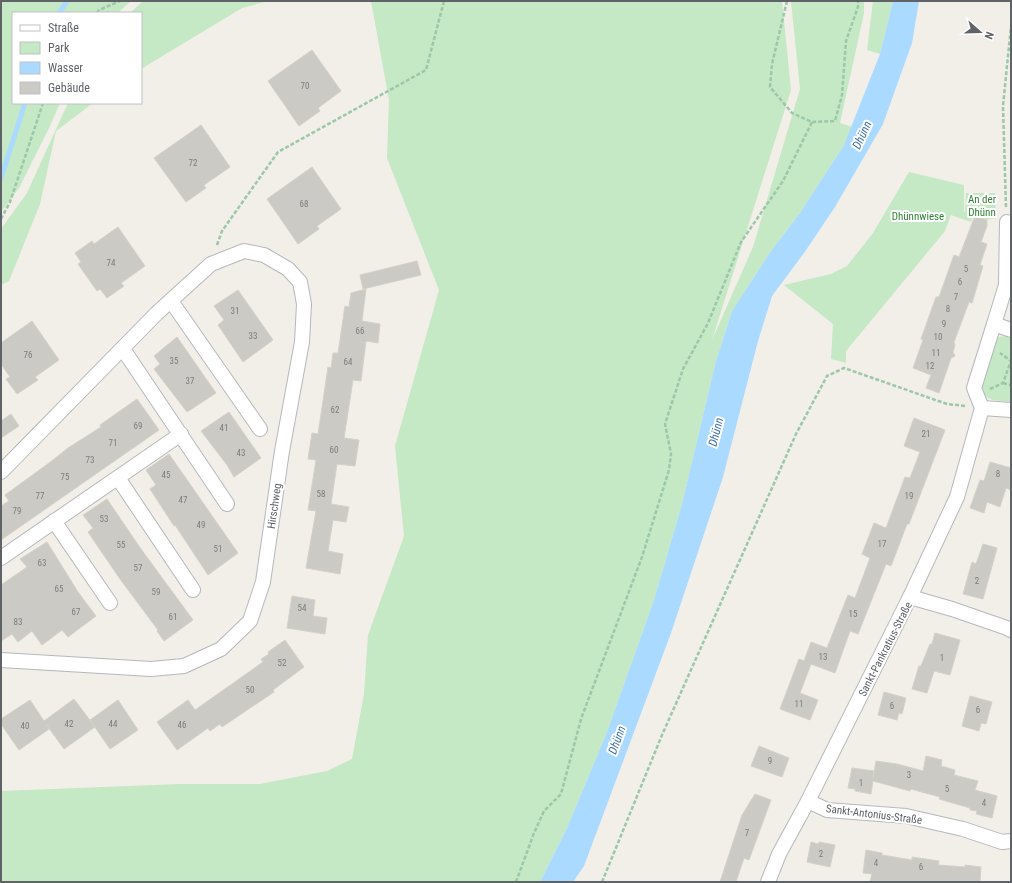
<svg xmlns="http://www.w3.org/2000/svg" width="1012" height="883" font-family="'Roboto Condensed',sans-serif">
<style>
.green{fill:#c5e8c5}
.water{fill:#aadaff}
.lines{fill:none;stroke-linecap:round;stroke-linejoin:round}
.stream{stroke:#aadaff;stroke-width:5}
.building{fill:#cccac5;stroke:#d6d1c6}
.street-casing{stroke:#b5b8bc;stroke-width:16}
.path{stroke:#9cc7a9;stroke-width:2.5;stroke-dasharray:4 2;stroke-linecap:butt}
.street{stroke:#fff;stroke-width:14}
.labels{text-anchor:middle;stroke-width:4;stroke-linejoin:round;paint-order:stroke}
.number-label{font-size:9px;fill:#7a7d7f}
.park-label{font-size:11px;fill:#348238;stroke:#fff}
.street-label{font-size:11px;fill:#5f6368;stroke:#fff}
.water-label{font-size:12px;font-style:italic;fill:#4174aa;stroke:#fff}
</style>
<rect width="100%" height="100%" fill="#f1efe8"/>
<g class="green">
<path d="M1,1H131L118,13H13V103H60L49,128L19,188L1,212Z"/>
<path d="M143,1H268L242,8L141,69V13H130Z"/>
<path d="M371,1H782L791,90L712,340L753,247L800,89L791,1H864V13L840,123L852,127L844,145L800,213L771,251L732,311L716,361L682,504L654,600L607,732L567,828L540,882H1V791L180,784H260L327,771L352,759L364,694L368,635L404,536L395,446L439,290L387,158L389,100Z"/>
<path d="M873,1H893L880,54L867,50Z"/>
<path d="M68,103H93L56,131L40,204L9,281L1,285V229L27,193Z"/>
<path d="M909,172L964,185V212H965L966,193H995L996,218L989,219V220L974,215L971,222L951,215L945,231L846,351V363L831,359L833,324L784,285L831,274L847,266L873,233Z"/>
<path d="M1006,336L1011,337V402C996,400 987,403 980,387L995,342L999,337Z"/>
</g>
<path class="water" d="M893,1H919L912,43L883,124L835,207L804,253L772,296L758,341L723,477L671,633L584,866L573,882H540L567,828L607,732L654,600L682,504L716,361L732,311L771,251L800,213L844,145L880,54Z"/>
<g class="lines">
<g class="stream">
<path d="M59,13L67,1"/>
<path d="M1,178L25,103"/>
</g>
</g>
<g class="building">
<path d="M312,50L341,91L318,108L320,111L299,126L268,81Z"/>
<path d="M201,125L230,167L204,185L206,188L186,202L154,158Z"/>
<path d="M312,167L341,209L317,226L319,229L298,244L267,199Z"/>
<path d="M975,216L987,220V226L981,242L987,244L980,265L983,266L972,303L969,302L954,342L955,345L953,352L955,356L951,358L939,393L926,388L931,375L913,368L923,340L921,339L936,297H939L954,255L959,257Z"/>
<path d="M118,227L145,266L121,283L124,286L107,298L100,289L97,291L78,264L81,262L75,253L92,241L94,244Z"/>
<path d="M417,261L421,275L363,289L360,275Z"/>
<path d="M366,289L362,321L380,324L378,343L366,341L361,381L353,380L344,438L359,440L355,466L337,464L331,504L349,507L346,522L333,520L328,551L343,554L340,574L306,568L316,511L308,510L316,460L308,459L312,433L318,434L328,367L331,368L333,353H338L345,306L349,307L351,293Z"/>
<path d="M238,290L273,340L243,362L218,325L224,320L214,306Z"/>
<path d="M32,321L59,360L35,377L38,380L17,394L6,379L10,377L1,364V343Z"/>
<path d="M177,337L216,393L187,412L154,369L160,364L154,356Z"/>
<path d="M137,399L159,430L1,540V506L9,501L5,495L49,463L68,448L101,427L100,425Z"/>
<path d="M229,412L261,458L234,477L227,465L201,431Z"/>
<path d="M11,414L19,426L1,438V421Z"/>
<path d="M914,418L945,430L909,524H907L891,566L886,564L858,634L850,631L835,673L811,664L800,693L818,700L810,720L780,709L799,659L804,661L811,642L827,648L848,595L855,598L870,558L862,554L874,523L886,528L905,477L910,478L920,452L904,446Z"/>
<path d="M169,454L238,553L208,575L175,525L174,526L150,489L156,485L146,470Z"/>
<path d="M990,462L1011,468V490L1006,488L1000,507L987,502L984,513L970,508L980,480L984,481Z"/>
<path d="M107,499L141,549L193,620L164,641L157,631L158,630L120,579L88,532L93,528L83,515Z"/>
<path d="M47,542L78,592L96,616L68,637L62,630L42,645L32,631L18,642L12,634L1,641V585L27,567L20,559Z"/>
<path d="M983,544L997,548L983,599L963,594L972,562L976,564Z"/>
<path d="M292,596L315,600L313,616L327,618L325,634L287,628Z"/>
<path d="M935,633L960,640L950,675L934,671L927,693L912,689L919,666H921L930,644H932Z"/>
<path d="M285,640L304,667L273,690L274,692L222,727L220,724L210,731L208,728L177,750L157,722L188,700L195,710L263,662L261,659L269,654L268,652Z"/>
<path d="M884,692L906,698L902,714L899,713L897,720L878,715Z"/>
<path d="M970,696L992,702L986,724L981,723L979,731L962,726Z"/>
<path d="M74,699L95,727L64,749L46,724L49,729L19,750L1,724V719L30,700L44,721Z"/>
<path d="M118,700L138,730L110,749L90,720Z"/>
<path d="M759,746L789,758L782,777L751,766Z"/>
<path d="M926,756L942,760L941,766L955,770L954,775L978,781L975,790L997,796L992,818L976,814L977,811L970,810V808L939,799L940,797L911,789L910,791L873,781L871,794L855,791V789L848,788L852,768L874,771L873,778L876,761L897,764L923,771Z"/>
<path d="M755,794L771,800L749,860L744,858L736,882H720L742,815Z"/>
<path d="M811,842L818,844L819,842L835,845L830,867L807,862Z"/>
<path d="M866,850L882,853V855L912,860V857L939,861L938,865L965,867V865L981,867L980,882H870L872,874L863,873Z"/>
</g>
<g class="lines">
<g class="street-casing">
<g id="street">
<path d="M1007,222L1006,285L994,324L1011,330"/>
<path d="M171,301L260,429"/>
<path d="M123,349L227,504"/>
<path d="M982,408L974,388L994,324"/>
<path d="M982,408L1011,410"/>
<path d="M1,472L157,313L211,264L244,251L264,255L288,269L300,282L304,304L302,342L282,451L263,582L250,621L221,649L184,666L151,669L1,660"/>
<path d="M118,478L193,590"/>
<path d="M54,521L110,603"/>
<path d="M1,558L181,434"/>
<path d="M910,597L952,609L1007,628L1011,630"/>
<path d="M808,801L827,810L906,816L963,829L1002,842L1011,841"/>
<path d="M768,882L779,854L808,801L910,597L957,497L982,408"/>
</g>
</g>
<g class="path">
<path d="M787,1L772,64L770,87L792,113L812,122L835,121L842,95L846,41L858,7V1"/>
<path d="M97,13L99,10L120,1"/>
<path d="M1006,207L1003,106L1011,26"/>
<path d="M1,219L10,202L43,103"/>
<path d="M217,245L222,231L278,152L426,70L444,1"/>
<path d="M1003,383L1011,385"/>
<path d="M990,389L1003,383L1011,361L1000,353"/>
<path d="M516,882L534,833L544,811L561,794L581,719L642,557L669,470L671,454L665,424L683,369L708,323L741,242L783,181L812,122"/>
<path d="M602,882L662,735L796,434L827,376L844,368L947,404L966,406"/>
</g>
<use href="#street" class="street"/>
</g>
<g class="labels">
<g class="number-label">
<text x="305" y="89">70</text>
<text x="193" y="166">72</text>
<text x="304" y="207">68</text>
<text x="111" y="266">74</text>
<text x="966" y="272">5</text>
<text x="960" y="285">6</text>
<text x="956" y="300">7</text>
<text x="948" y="312">8</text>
<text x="235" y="314">31</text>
<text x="944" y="327">9</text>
<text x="360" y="334">66</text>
<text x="253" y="339">33</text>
<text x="938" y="340">10</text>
<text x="936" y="356">11</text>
<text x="28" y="358">76</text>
<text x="174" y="364">35</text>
<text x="348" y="365">64</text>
<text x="930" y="369">12</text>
<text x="190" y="384">37</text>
<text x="335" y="413">62</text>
<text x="138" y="429">69</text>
<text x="224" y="431">41</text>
<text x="926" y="437">21</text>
<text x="113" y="446">71</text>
<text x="334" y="453">60</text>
<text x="241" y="456">43</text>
<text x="90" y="463">73</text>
<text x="998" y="477">8</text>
<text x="166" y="478">45</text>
<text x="65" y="480">75</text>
<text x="321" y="497">58</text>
<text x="40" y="499">77</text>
<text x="909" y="499">19</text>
<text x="183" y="503">47</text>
<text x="17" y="514">79</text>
<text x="104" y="522">53</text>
<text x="201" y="528">49</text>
<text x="882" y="547">17</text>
<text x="121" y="548">55</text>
<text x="218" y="552">51</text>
<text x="42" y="566">63</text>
<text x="138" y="571">57</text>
<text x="977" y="584">2</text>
<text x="59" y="592">65</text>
<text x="156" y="595">59</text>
<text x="302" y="611">54</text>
<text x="76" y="615">67</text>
<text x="853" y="617">15</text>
<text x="173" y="620">61</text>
<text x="18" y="625">83</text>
<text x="823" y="660">13</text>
<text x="942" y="661">1</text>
<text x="282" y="666">52</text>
<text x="250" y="693">50</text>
<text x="799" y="707">11</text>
<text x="892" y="709">6</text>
<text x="978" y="713">6</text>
<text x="69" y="727">42</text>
<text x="113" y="727">44</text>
<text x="182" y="728">46</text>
<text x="25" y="729">40</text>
<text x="770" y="764">9</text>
<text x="909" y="778">3</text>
<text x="861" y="786">1</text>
<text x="947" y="792">5</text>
<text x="984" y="806">4</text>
<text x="747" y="836">7</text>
<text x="821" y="857">2</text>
<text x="876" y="866">4</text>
<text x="921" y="870">6</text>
</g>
<g class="park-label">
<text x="982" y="203">An der<tspan x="982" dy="13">Dhünn</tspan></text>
<text x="918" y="220">Dhünnwiese</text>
</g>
<g class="street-label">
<text transform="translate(274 506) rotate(-82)" y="4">Hirschweg</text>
<text transform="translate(885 649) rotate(-63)" y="4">Sankt-Pankratius-Straße</text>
<text transform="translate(874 814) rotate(7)" y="4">Sankt-Antonius-Straße</text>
</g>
<g class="water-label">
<text transform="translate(862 135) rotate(-65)" y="4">Dhünn</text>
<text transform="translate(716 432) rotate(-76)" y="4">Dhünn</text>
<text transform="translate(617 740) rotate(-70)" y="4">Dhünn</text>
</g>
</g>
<rect width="1012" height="883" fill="none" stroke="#5f6368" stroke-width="4"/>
<rect x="12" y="12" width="130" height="92" fill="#ffffff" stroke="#bfc1c3"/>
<rect x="20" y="25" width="20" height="6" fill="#ffffff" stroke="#bfc1c3"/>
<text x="48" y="32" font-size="12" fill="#5f6368">Straße</text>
<rect x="20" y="42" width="20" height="12" fill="#c5e8c5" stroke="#bfc1c3"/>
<text x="48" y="52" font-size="12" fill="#5f6368">Park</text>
<rect x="20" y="62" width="20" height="12" fill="#aadaff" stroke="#bfc1c3"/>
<text x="48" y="72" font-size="12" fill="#5f6368">Wasser</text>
<rect x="20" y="82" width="20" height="12" fill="#cccac5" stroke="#bfc1c3"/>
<text x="48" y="92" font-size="12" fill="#5f6368">Gebäude</text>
<g transform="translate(980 32) rotate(110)" stroke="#ffffff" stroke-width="3" paint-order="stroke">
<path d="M0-3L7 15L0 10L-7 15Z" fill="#5f6368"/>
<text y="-6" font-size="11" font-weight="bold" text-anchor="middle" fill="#5f6368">N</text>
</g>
</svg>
